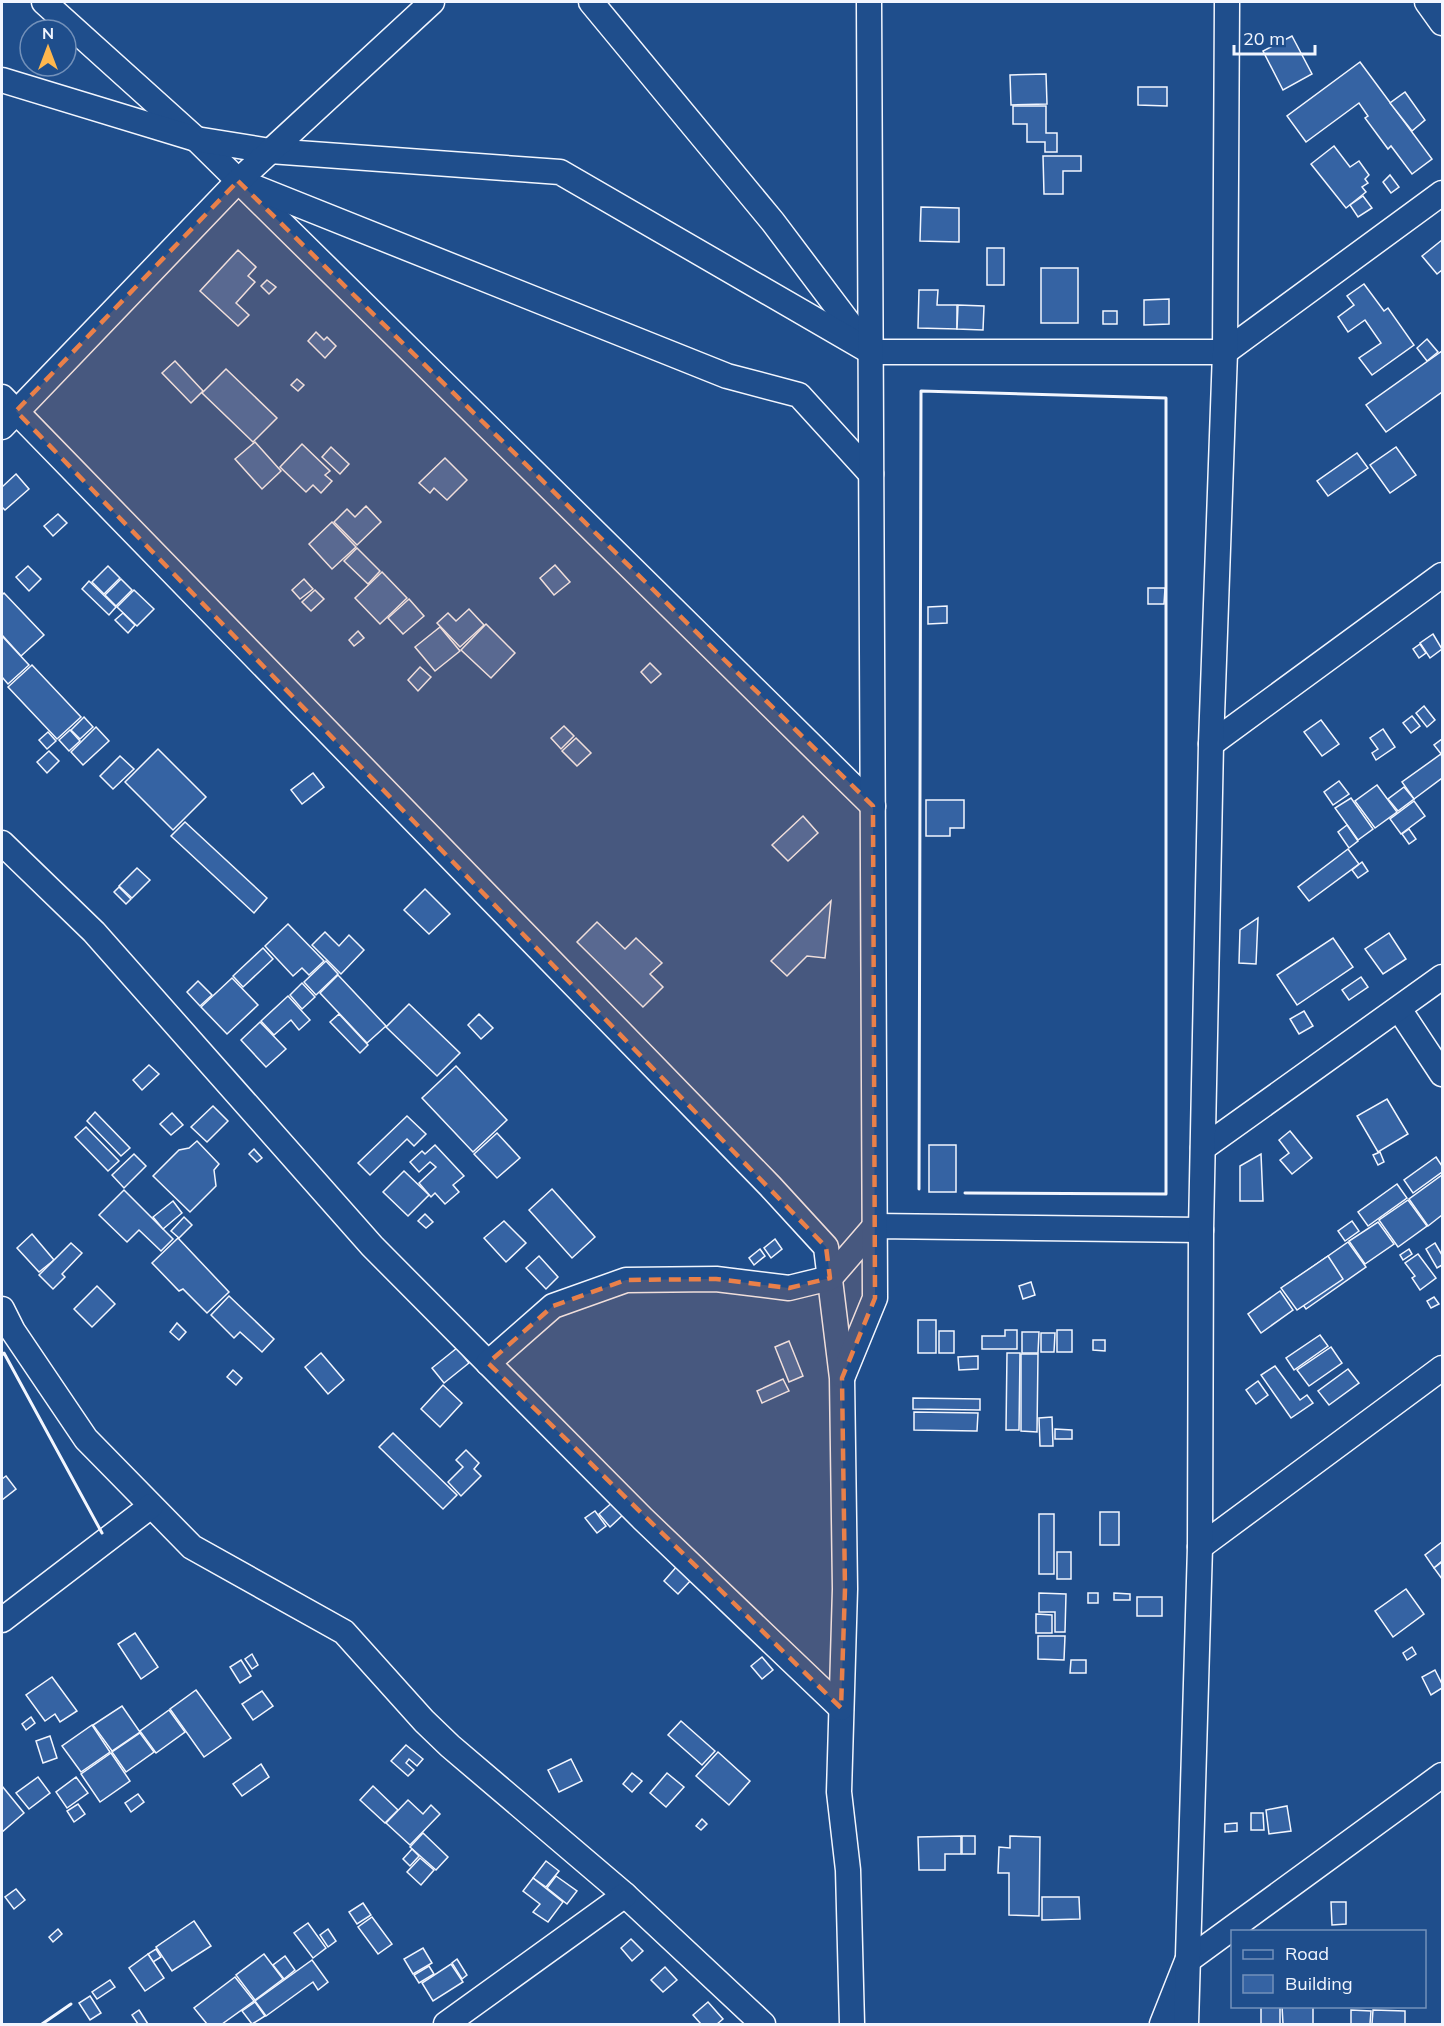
<svg xmlns="http://www.w3.org/2000/svg" width="1444" height="2026" font-family="Mulish,sans-serif">
<style>
.building{fill:#3563a3;stroke:#f2f6ff;stroke-width:1.5}
.lines{fill:none;stroke-linecap:round;stroke-linejoin:round}
.minor-casing{stroke:#f2f6ff;stroke-width:27}
.minor{stroke:#1f4e8c;stroke-width:24}
.wall{stroke:#f2f6ff;stroke-width:3}
.marked{fill:#ea8049;fill-opacity:0.2;stroke:#ea8049;stroke-width:4.5;stroke-dasharray:12 8;stroke-linejoin:round}
</style>
<rect width="100%" height="100%" fill="#1f4e8c"/>
<g class="building">
<path d="M1292,36L1312,74L1283,90L1263,51Z"/>
<path d="M1360,62L1432,159L1412,174L1391,146L1388,149L1365,118L1368,116L1359,103L1306,142L1287,116Z"/>
<path d="M1046,74L1047,104L1011,105L1010,75Z"/>
<path d="M1138,87H1167V106L1138,105Z"/>
<path d="M1405,92L1425,120L1412,131L1390,103Z"/>
<path d="M1013,106H1046V133H1057V152H1045V142H1027V124H1013Z"/>
<path d="M1334,146L1350,167L1359,161L1369,175L1365,179L1368,183L1362,187L1366,192L1346,208L1311,164Z"/>
<path d="M1043,156H1081V171H1063V194H1044Z"/>
<path d="M1390,175L1399,187L1391,193L1383,182Z"/>
<path d="M1363,196L1372,208L1358,217L1350,205Z"/>
<path d="M921,207L959,208V242L920,241Z"/>
<path d="M1442,240V270L1437,274L1422,256Z"/>
<rect x="987" y="248" width="17" height="37"/>
<path d="M238,250L256,267L248,276L255,282L236,303L249,315L238,326L200,291Z"/>
<rect x="1041" y="268" width="37" height="55"/>
<path d="M267,280L276,287L269,294L261,286Z"/>
<path d="M1364,284L1384,311L1388,308L1414,345L1372,375L1359,358L1381,343L1365,320L1348,332L1338,317L1354,305L1347,296Z"/>
<path d="M919,290H938L937,305H957V329L918,328Z"/>
<path d="M1169,299V324L1144,325V300Z"/>
<path d="M958,305L984,306L983,330L957,329Z"/>
<rect x="1103" y="311" width="14" height="13"/>
<path d="M316,332L324,340L327,337L336,346L325,358L308,341Z"/>
<path d="M1427,339L1438,352L1427,361L1417,348Z"/>
<path d="M1442,351V392L1386,432L1366,405Z"/>
<path d="M175,361L203,391L191,403L162,373Z"/>
<path d="M226,369L277,418L253,442L202,393Z"/>
<path d="M297,379L304,385L298,391L291,385Z"/>
<path d="M255,442L281,471L262,489L235,459Z"/>
<path d="M302,444L330,471L325,475L332,481L321,493L313,485L306,492L280,467Z"/>
<path d="M331,447L349,464L340,474L322,457Z"/>
<path d="M1396,447L1416,475L1390,493L1370,465Z"/>
<path d="M1357,453L1368,468L1328,496L1317,481Z"/>
<path d="M445,458L467,480L447,500L434,488L430,493L419,483Z"/>
<path d="M16,474L29,489L5,510L2,507V487Z"/>
<path d="M366,506L381,522L357,545L334,522L347,509L355,517Z"/>
<path d="M58,514L67,523L53,536L44,526Z"/>
<path d="M332,522L356,547L332,569L309,544Z"/>
<path d="M357,548L380,571L368,584L344,561Z"/>
<path d="M555,565L570,582L554,595L540,578Z"/>
<path d="M28,566L41,579L29,591L16,577Z"/>
<path d="M108,566L120,578L104,594L92,582Z"/>
<path d="M382,572L407,598L380,624L355,598Z"/>
<path d="M121,579L132,590L116,606L105,595Z"/>
<path d="M304,579L313,589L300,599L292,590Z"/>
<path d="M89,581L116,607L109,615L82,589Z"/>
<path d="M1148,588H1165L1164,604H1148Z"/>
<path d="M134,590L154,609L137,626L117,607Z"/>
<path d="M315,590L324,599L311,611L302,602Z"/>
<path d="M4,593L44,635L21,656L2,635V595Z"/>
<path d="M409,599L424,616L403,634L388,618Z"/>
<path d="M947,606V623L928,624V607Z"/>
<path d="M469,609L484,625L460,647L437,623L448,613L456,621Z"/>
<path d="M123,613L135,625L128,633L115,620Z"/>
<path d="M486,624L515,653L491,678L461,650Z"/>
<path d="M440,627L460,651L435,671L415,647Z"/>
<path d="M358,631L364,638L354,646L349,640Z"/>
<path d="M1433,634L1442,649L1430,658L1420,643Z"/>
<path d="M2,636L29,665L8,684L2,677Z"/>
<path d="M1420,644L1426,653L1419,658L1413,649Z"/>
<path d="M650,663L661,674L651,683L641,672Z"/>
<path d="M32,665L81,717L57,739L8,687Z"/>
<path d="M420,667L431,677L418,691L408,680Z"/>
<path d="M1424,706L1435,720L1427,727L1416,713Z"/>
<path d="M1412,716L1420,726L1411,733L1403,723Z"/>
<path d="M84,717L93,727L80,739L71,730Z"/>
<path d="M1321,720L1339,744L1322,756L1304,732Z"/>
<path d="M564,726L574,736L561,749L551,738Z"/>
<path d="M96,727L109,741L83,765L71,752Z"/>
<path d="M1383,729L1395,747L1376,760L1372,753L1378,749L1370,738Z"/>
<path d="M70,730L80,741L69,751L59,740Z"/>
<path d="M48,732L56,741L47,749L39,740Z"/>
<path d="M576,738L591,753L577,766L562,751Z"/>
<path d="M1442,739V755L1434,745Z"/>
<path d="M158,749L206,797L173,830L125,782Z"/>
<path d="M49,751L59,761L47,773L37,762Z"/>
<path d="M1441,754L1442,757V778L1414,799L1402,782Z"/>
<path d="M120,756L134,769L113,789L100,776Z"/>
<path d="M313,773L324,787L302,804L291,790Z"/>
<path d="M1339,781L1349,794L1333,805L1324,792Z"/>
<path d="M1377,785L1397,812L1375,828L1355,801Z"/>
<path d="M1404,787L1414,799L1398,811L1388,799Z"/>
<path d="M1351,798L1373,829L1358,840L1335,808Z"/>
<path d="M926,800H964V828H950V836H926Z"/>
<path d="M1414,801L1425,816L1401,834L1390,819Z"/>
<path d="M803,816L818,833L788,861L772,845Z"/>
<path d="M185,822L267,898L254,913L171,836Z"/>
<path d="M1347,825L1358,841L1349,848L1338,832Z"/>
<path d="M1409,829L1416,839L1409,844L1402,834Z"/>
<path d="M1348,849L1359,864L1309,901L1298,887Z"/>
<path d="M1362,862L1368,871L1358,878L1352,870Z"/>
<path d="M137,868L150,880L132,898L119,886Z"/>
<path d="M119,887L131,899L126,904L114,892Z"/>
<path d="M425,889L450,914L429,934L404,910Z"/>
<path d="M831,901L825,958L807,956L787,976L771,961Z"/>
<path d="M1258,918L1256,964L1239,963L1240,930Z"/>
<path d="M597,922L625,949L636,938L662,963L650,974L663,987L643,1007L577,942Z"/>
<path d="M288,924L324,961L309,975L302,968L293,976L265,946Z"/>
<path d="M325,932L339,946L349,935L364,950L341,974L312,945Z"/>
<path d="M1389,933L1406,959L1383,974L1365,949Z"/>
<path d="M1333,938L1353,967L1297,1005L1277,975Z"/>
<path d="M263,948L273,959L243,987L233,976Z"/>
<path d="M326,961L338,974L316,995L304,982Z"/>
<path d="M338,975L386,1026L367,1043L320,993Z"/>
<path d="M1361,977L1368,987L1349,1000L1342,990Z"/>
<path d="M232,978L258,1005L227,1034L201,1007Z"/>
<path d="M198,981L212,995L200,1006L187,992Z"/>
<path d="M302,983L315,997L302,1009L290,995Z"/>
<path d="M288,996L310,1020L299,1030L291,1020L274,1035L261,1021Z"/>
<path d="M409,1004L460,1053L437,1076L386,1027Z"/>
<path d="M1304,1011L1313,1026L1299,1034L1290,1019Z"/>
<path d="M339,1014L368,1045L360,1053L330,1022Z"/>
<path d="M479,1014L493,1028L481,1039L468,1025Z"/>
<path d="M260,1022L286,1049L266,1067L241,1040Z"/>
<path d="M149,1065L159,1074L142,1090L133,1080Z"/>
<path d="M456,1066L507,1120L473,1152L422,1098Z"/>
<path d="M1387,1099L1408,1134L1378,1152L1357,1116Z"/>
<path d="M213,1106L228,1121L207,1142L191,1127Z"/>
<path d="M95,1112L130,1148L121,1156L87,1121Z"/>
<path d="M172,1113L183,1125L171,1135L160,1124Z"/>
<path d="M407,1116L426,1134L414,1146L407,1139L370,1175L358,1163Z"/>
<path d="M86,1127L119,1161L108,1171L75,1137Z"/>
<path d="M1290,1131L1312,1158L1292,1174L1280,1160L1289,1153L1279,1140Z"/>
<path d="M497,1133L520,1158L497,1178L474,1154Z"/>
<path d="M197,1141L219,1164L214,1170L216,1186L190,1212L153,1176L179,1150L189,1148Z"/>
<path d="M435,1145L464,1176L453,1185L459,1192L445,1204L435,1193L431,1197L419,1183L436,1167L430,1162L419,1172L410,1162L422,1151L425,1154Z"/>
<rect x="929" y="1145" width="27" height="47"/>
<path d="M254,1149L262,1158L257,1162L249,1154Z"/>
<path d="M1380,1152L1384,1162L1378,1165L1373,1155Z"/>
<path d="M134,1154L146,1166L124,1188L112,1175Z"/>
<path d="M1261,1154L1263,1201H1240V1166Z"/>
<path d="M1436,1157L1442,1166V1172L1413,1193L1404,1180Z"/>
<path d="M404,1171L429,1195L408,1216L383,1192Z"/>
<path d="M1442,1175V1215L1428,1226L1409,1199Z"/>
<path d="M1397,1184L1407,1198L1368,1226L1358,1212Z"/>
<path d="M552,1189L595,1237L572,1258L529,1210Z"/>
<path d="M124,1190L173,1239L161,1251L139,1230L127,1242L99,1215Z"/>
<path d="M1408,1200L1427,1226L1398,1247L1379,1220Z"/>
<path d="M173,1201L182,1213L163,1229L153,1217Z"/>
<path d="M425,1214L433,1222L426,1228L418,1221Z"/>
<path d="M184,1217L192,1225L179,1238L171,1231Z"/>
<path d="M504,1221L526,1243L506,1262L484,1238Z"/>
<path d="M1352,1221L1359,1231L1345,1241L1338,1231Z"/>
<path d="M1378,1222L1394,1244L1365,1264L1349,1241Z"/>
<path d="M32,1234L54,1260L39,1272L17,1248Z"/>
<path d="M178,1238L229,1292L207,1313L183,1289L179,1291L152,1263Z"/>
<path d="M775,1239L782,1249L771,1258L764,1248Z"/>
<path d="M1348,1242L1366,1267L1306,1309L1288,1284Z"/>
<path d="M71,1243L82,1253L62,1274L65,1277L53,1289L39,1275Z"/>
<path d="M1435,1243L1442,1255V1265L1437,1268L1426,1249Z"/>
<path d="M760,1249L765,1256L754,1265L749,1258Z"/>
<path d="M1409,1249L1412,1254L1403,1260L1400,1255Z"/>
<path d="M1418,1254L1436,1278L1420,1290L1412,1278L1415,1276L1405,1263Z"/>
<path d="M539,1256L558,1277L546,1289L526,1268Z"/>
<path d="M1328,1256L1343,1279L1297,1310L1281,1288Z"/>
<path d="M1031,1282L1035,1295L1023,1299L1019,1286Z"/>
<path d="M97,1286L115,1304L92,1327L74,1309Z"/>
<path d="M1280,1291L1293,1310L1261,1333L1248,1314Z"/>
<path d="M229,1296L274,1339L262,1352L240,1332L234,1338L211,1315Z"/>
<path d="M1434,1297L1439,1304L1431,1308L1427,1301Z"/>
<rect x="918" y="1320" width="18" height="33"/>
<path d="M177,1323L186,1332L179,1340L170,1332Z"/>
<path d="M1005,1330H1017V1349H982V1336H1005Z"/>
<rect x="1057" y="1330" width="15" height="22"/>
<rect x="939" y="1331" width="15" height="22"/>
<path d="M1022,1332H1039L1038,1353H1022Z"/>
<path d="M1041,1333H1055L1054,1352H1041Z"/>
<path d="M1320,1335L1328,1346L1294,1370L1286,1358Z"/>
<path d="M1093,1340H1105V1351L1093,1350Z"/>
<path d="M789,1341L803,1376L789,1382L775,1347Z"/>
<path d="M1331,1347L1342,1363L1309,1386L1297,1370Z"/>
<path d="M457,1348L469,1363L444,1383L432,1368Z"/>
<path d="M321,1353L344,1380L328,1394L305,1367Z"/>
<path d="M1007,1353H1020L1019,1430H1006Z"/>
<path d="M1021,1354H1038L1037,1432L1021,1431Z"/>
<path d="M978,1356V1369L959,1370L958,1357Z"/>
<path d="M1275,1366L1300,1400L1307,1395L1313,1403L1291,1418L1261,1375Z"/>
<path d="M1348,1369L1359,1383L1329,1405L1318,1391Z"/>
<path d="M233,1370L242,1378L236,1385L227,1377Z"/>
<path d="M783,1379L789,1391L762,1403L757,1391Z"/>
<path d="M1258,1381L1268,1395L1256,1404L1246,1390Z"/>
<path d="M443,1385L462,1403L440,1427L421,1409Z"/>
<path d="M913,1398L980,1399V1410L913,1409Z"/>
<path d="M914,1412L978,1413L977,1431L914,1430Z"/>
<path d="M1052,1417L1053,1446H1040L1039,1418Z"/>
<path d="M1055,1429L1072,1430V1439H1055Z"/>
<path d="M393,1433L457,1495L443,1509L379,1447Z"/>
<path d="M466,1450L479,1463L474,1469L481,1476L461,1496L448,1482L463,1467L456,1460Z"/>
<path d="M6,1476L16,1489L2,1500V1479Z"/>
<path d="M614,1501L625,1513L610,1527L599,1514Z"/>
<path d="M595,1511L606,1526L597,1533L585,1518Z"/>
<rect x="1100" y="1512" width="19" height="33"/>
<rect x="1039" y="1514" width="15" height="60"/>
<path d="M1442,1542V1561L1434,1568L1425,1555Z"/>
<rect x="1057" y="1552" width="14" height="27"/>
<path d="M1442,1562V1579L1434,1568Z"/>
<path d="M678,1565L692,1579L678,1594L664,1581Z"/>
<path d="M1406,1589L1424,1614L1393,1637L1375,1611Z"/>
<path d="M1039,1593L1066,1594L1065,1632H1055V1612H1039Z"/>
<rect x="1088" y="1593" width="10" height="10"/>
<path d="M1114,1593L1130,1594V1600H1114Z"/>
<rect x="1137" y="1597" width="25" height="19"/>
<path d="M1036,1614L1052,1615V1633H1036Z"/>
<path d="M135,1633L158,1667L141,1679L118,1644Z"/>
<path d="M1038,1636H1065L1064,1660L1038,1659Z"/>
<path d="M1412,1647L1416,1654L1407,1660L1403,1653Z"/>
<path d="M252,1654L258,1665L252,1669L245,1659Z"/>
<path d="M762,1657L773,1670L762,1679L751,1666Z"/>
<path d="M241,1660L251,1676L240,1683L230,1667Z"/>
<path d="M1071,1660H1086V1673H1070Z"/>
<path d="M1435,1670L1442,1684V1688L1431,1695L1422,1677Z"/>
<path d="M52,1677L77,1711L60,1722L55,1714L45,1721L26,1695Z"/>
<path d="M196,1690L231,1738L204,1757L170,1709Z"/>
<path d="M262,1691L273,1706L253,1720L242,1704Z"/>
<path d="M122,1706L140,1732L112,1751L93,1725Z"/>
<path d="M169,1710L185,1732L156,1753L140,1731Z"/>
<path d="M31,1717L35,1723L26,1730L22,1724Z"/>
<path d="M681,1721L715,1751L702,1765L668,1735Z"/>
<path d="M92,1725L110,1752L81,1772L62,1746Z"/>
<path d="M140,1733L154,1752L126,1772L112,1752Z"/>
<path d="M50,1736L57,1758L43,1763L36,1741Z"/>
<path d="M406,1745L423,1759L417,1766L409,1759L406,1763L414,1770L408,1776L391,1761Z"/>
<path d="M718,1752L750,1781L729,1805L696,1776Z"/>
<path d="M111,1753L130,1781L100,1802L81,1774Z"/>
<path d="M571,1759L582,1781L559,1792L548,1770Z"/>
<path d="M261,1764L269,1777L242,1796L233,1784Z"/>
<path d="M632,1773L642,1781L632,1792L623,1784Z"/>
<path d="M667,1773L684,1787L666,1807L650,1793Z"/>
<path d="M38,1777L50,1793L29,1809L16,1793Z"/>
<path d="M76,1777L88,1793L67,1808L56,1792Z"/>
<path d="M2,1786L24,1813L2,1832Z"/>
<path d="M373,1786L398,1810L385,1823L360,1800Z"/>
<path d="M138,1794L144,1802L131,1812L125,1803Z"/>
<path d="M408,1800L423,1814L431,1805L440,1814L410,1845L386,1823Z"/>
<path d="M78,1804L85,1814L74,1822L67,1811Z"/>
<path d="M1287,1806L1291,1831L1269,1834L1266,1810Z"/>
<path d="M1251,1813H1263L1264,1830H1251Z"/>
<path d="M702,1819L707,1824L701,1830L696,1826Z"/>
<path d="M1237,1823V1831L1225,1832V1824Z"/>
<path d="M423,1833L448,1857L436,1870L410,1847Z"/>
<path d="M961,1836V1854H945V1870H919L918,1837Z"/>
<rect x="962" y="1836" width="13" height="18"/>
<path d="M1010,1836L1040,1837L1039,1916L1009,1915V1873H998L999,1847L1010,1848Z"/>
<path d="M412,1849L419,1856L410,1866L403,1859Z"/>
<path d="M420,1858L434,1870L421,1885L407,1872Z"/>
<path d="M546,1861L559,1871L546,1887L533,1878Z"/>
<path d="M556,1876L577,1891L567,1904L547,1888Z"/>
<path d="M533,1878L563,1902L548,1922L533,1912L540,1904L523,1891Z"/>
<path d="M16,1889L25,1900L14,1909L5,1897Z"/>
<path d="M1042,1897H1079L1080,1919L1042,1920Z"/>
<path d="M1331,1902H1346V1924L1332,1925Z"/>
<path d="M363,1903L371,1915L357,1924L349,1912Z"/>
<path d="M372,1917L392,1944L378,1954L358,1927Z"/>
<path d="M194,1921L211,1946L172,1971L156,1947Z"/>
<path d="M308,1923L326,1948L313,1958L294,1933Z"/>
<path d="M58,1929L62,1934L53,1942L49,1937Z"/>
<path d="M328,1929L336,1941L328,1947L320,1935Z"/>
<path d="M631,1939L643,1951L632,1961L621,1948Z"/>
<path d="M423,1948L432,1963L413,1974L404,1959Z"/>
<path d="M156,1949L161,1957L153,1962L148,1954Z"/>
<path d="M148,1954L164,1978L145,1991L129,1968Z"/>
<path d="M264,1954L283,1979L255,2000L236,1975Z"/>
<path d="M285,1956L295,1970L284,1979L273,1965Z"/>
<path d="M457,1959L467,1975L462,1979L452,1963Z"/>
<path d="M312,1960L328,1982L318,1990L313,1982L266,2016L255,2001Z"/>
<path d="M451,1964L463,1982L433,2001L422,1983Z"/>
<path d="M429,1966L434,1974L419,1983L414,1975Z"/>
<path d="M665,1967L677,1980L663,1992L651,1980Z"/>
<path d="M235,1977L254,2001L222,2024H207L194,2008Z"/>
<path d="M110,1980L115,1987L97,1999L92,1992Z"/>
<path d="M90,1996L101,2013L90,2020L79,2003Z"/>
<path d="M255,2002L265,2016L252,2024L242,2011Z"/>
<path d="M708,2002L723,2019L717,2024H701L693,2015Z"/>
<rect x="1261" y="2006" width="19" height="18"/>
<path d="M1282,2006H1313V2024H1283Z"/>
<path d="M139,2010L148,2024H138L132,2015Z"/>
<path d="M1351,2010L1371,2011L1370,2024H1351Z"/>
<path d="M1373,2010L1405,2011V2024H1372Z"/>
</g>
<g class="lines">
<g class="minor-casing">
<g id="minor">
<path d="M44,2L196,139L873,806"/>
<path d="M591,2L773,222L864,343"/>
<path d="M1427,2L1442,23"/>
<path d="M2,80L196,139L270,151L560,172L871,352H1225L1442,193"/>
<path d="M249,185L727,376L799,395L871,474"/>
<path d="M2,397L770,1186L826,1247L842,1378L845,1589L839,1792L848,1870L852,2024"/>
<path d="M2,427L238,181L432,2"/>
<path d="M1211,744L1442,575"/>
<path d="M2,843L94,932L372,1246L643,1519L841,1708"/>
<path d="M1399,1009L1442,1074"/>
<path d="M1203,1148L1442,977"/>
<path d="M2,1309L13,1331L86,1439L192,1547L344,1632L424,1721L450,1746L625,1895L763,2024"/>
<path d="M488,1363L553,1306L626,1280L716,1279L789,1288L830,1278L875,1226L1201,1230"/>
<path d="M843,1376L875,1298L869,2"/>
<path d="M1200,1547L1442,1368"/>
<path d="M2,1620L151,1506"/>
<path d="M446,2024L625,1895"/>
<path d="M1162,2024L1187,1961L1442,1775"/>
<path d="M1186,2024L1200,1547L1201,1230L1211,744L1225,352L1227,2"/>
</g>
</g>
<use href="#minor" class="minor"/>
<g class="wall">
<path d="M919,1189L921,391L1166,398V1194L965,1193"/>
<path d="M2,1355L4,1353L102,1533"/>
<path d="M42,2024L71,2004"/>
</g>
</g>
<path class="marked" d="M238,181L873,806L875,1298L842,1378L845,1589L841,1708L488,1363L553,1306L626,1280L716,1279L789,1288L830,1278L826,1247L16,411Z"/>
<rect width="1444" height="2026" fill="none" stroke="#f2f6ff" stroke-width="6"/>
<rect x="1231" y="1930" width="195" height="78" fill="#1f4e8c" stroke="#7391ba" stroke-width="1.5"/>
<rect x="1243" y="1950" width="30" height="9" fill="#1f4e8c" stroke="#7391ba" stroke-width="1.5"/>
<text x="1285" y="1960" font-size="18" fill="#f2f6ff">Road</text>
<rect x="1243" y="1975" width="30" height="18" fill="#3563a3" stroke="#7391ba" stroke-width="1.5"/>
<text x="1285" y="1990" font-size="18" fill="#f2f6ff">Building</text>
<g transform="translate(48 48)"><circle r="28" fill="#1f4e8c" stroke="#7391ba" stroke-width="1.5"/>
<path d="M0-4.5L10 22L0 15L-10 22Z" fill="#ffb74d"/>
<text y="-9" font-size="16" font-weight="bold" text-anchor="middle" fill="#f2f6ff">N</text>
</g>
<path d="M1234 45v9h81v-9" fill="none" stroke="#f2f6ff" stroke-width="3"/>
<text x="1243" y="45" font-size="18" fill="#f2f6ff" stroke="#1f4e8c" stroke-width="4.5" paint-order="stroke">20 m</text>
</svg>
